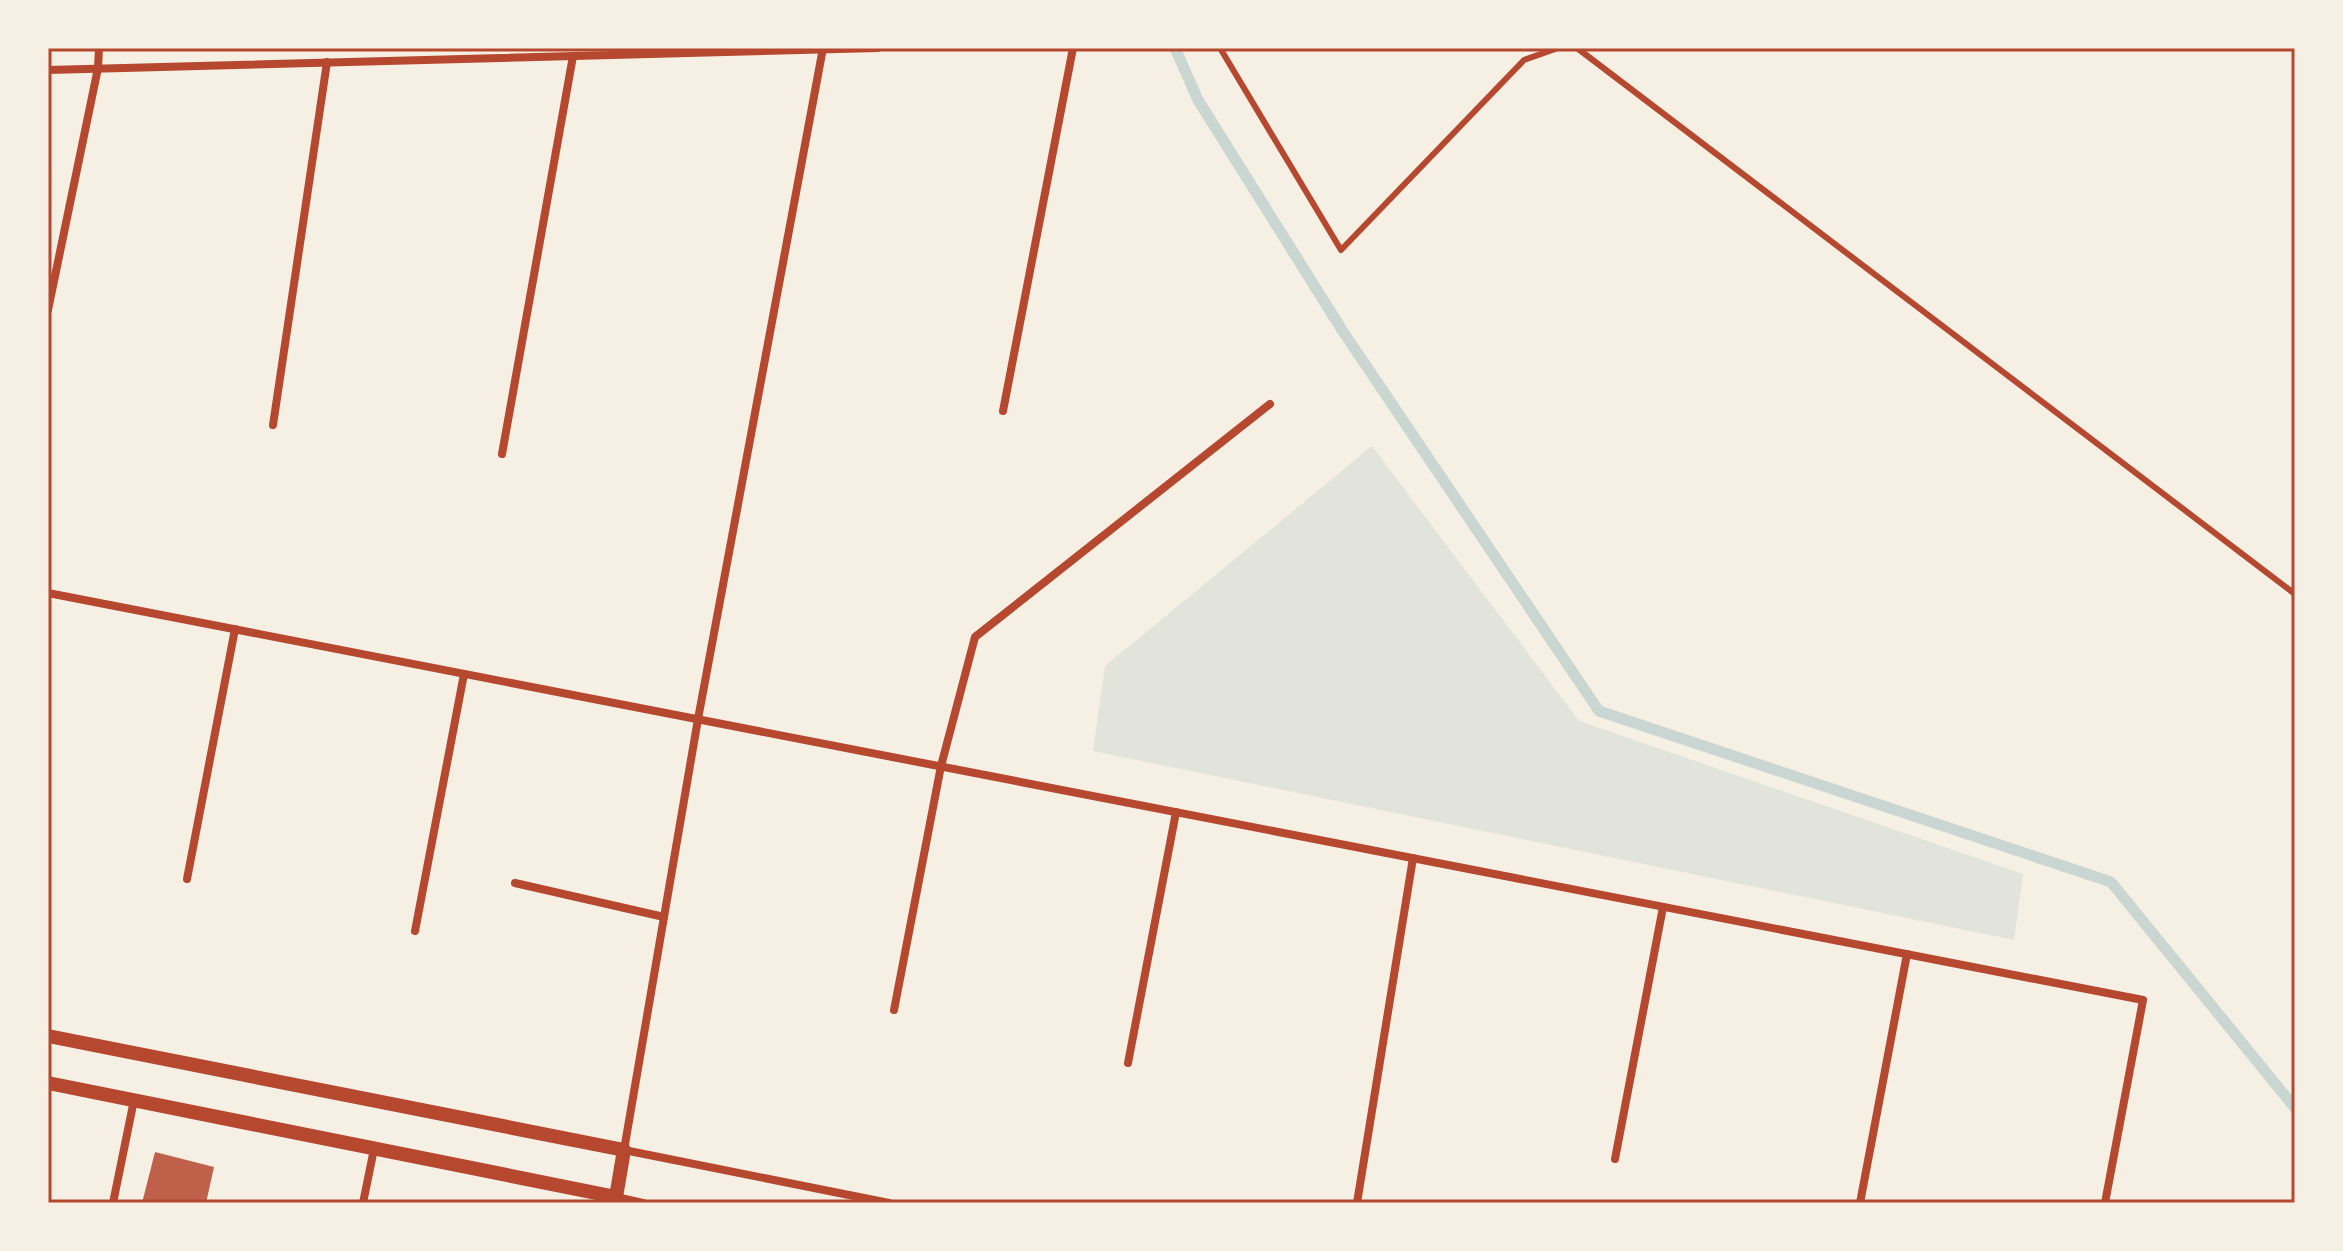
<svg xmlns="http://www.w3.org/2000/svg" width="2343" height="1251" font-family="Raleway,sans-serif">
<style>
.green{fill:#e2e4dc}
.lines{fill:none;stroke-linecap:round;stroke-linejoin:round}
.stream{stroke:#c9d6d2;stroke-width:11}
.building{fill:#bf614a}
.service{stroke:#b5482f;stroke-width:6}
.minor{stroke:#b5482f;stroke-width:8}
.tertiary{stroke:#b5482f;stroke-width:14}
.neatline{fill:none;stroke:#b5482f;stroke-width:3}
</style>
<rect width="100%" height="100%" fill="#f6efe4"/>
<path class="green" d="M1372,446L1579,721L2023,874L2014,940L1093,751L1105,666Z"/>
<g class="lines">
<path class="stream" d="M1175,48L1198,100L1342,330L1599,711L2111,882L2295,1108"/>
</g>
<path class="building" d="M155,1152L214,1167L206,1203H142Z"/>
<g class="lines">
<g class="service">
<path d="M1220,48L1341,250L1524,60L1558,48"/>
<path d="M1577,48L2295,594"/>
</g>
<g class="minor">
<path d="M823,48L698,719L624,1150L889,1203"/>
<path d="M48,70L878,48"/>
<path d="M48,310L98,68L99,48"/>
<path d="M1003,411L1073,48"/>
<path d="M273,425L327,62"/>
<path d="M502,454L573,56"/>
<path d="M48,593L2143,1000L2105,1203"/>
<path d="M187,879L235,629"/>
<path d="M515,883L664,917"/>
<path d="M415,931L464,674"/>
<path d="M894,1010L941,766L975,637L1270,404"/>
<path d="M1128,1063L1176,812"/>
<path d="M1615,1159L1663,907"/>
<path d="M616,1197L643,1203"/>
<path d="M113,1203L134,1100"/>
<path d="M363,1203L374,1149"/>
<path d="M1357,1203L1413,858"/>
<path d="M1860,1203L1907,954"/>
</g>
<g class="tertiary">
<path d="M48,1036L624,1150L615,1203"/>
<path d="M48,1083L616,1197"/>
</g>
</g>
<rect width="2343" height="1251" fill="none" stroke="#f6efe4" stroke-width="100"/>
<rect x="50" y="50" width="2243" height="1151" class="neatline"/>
</svg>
